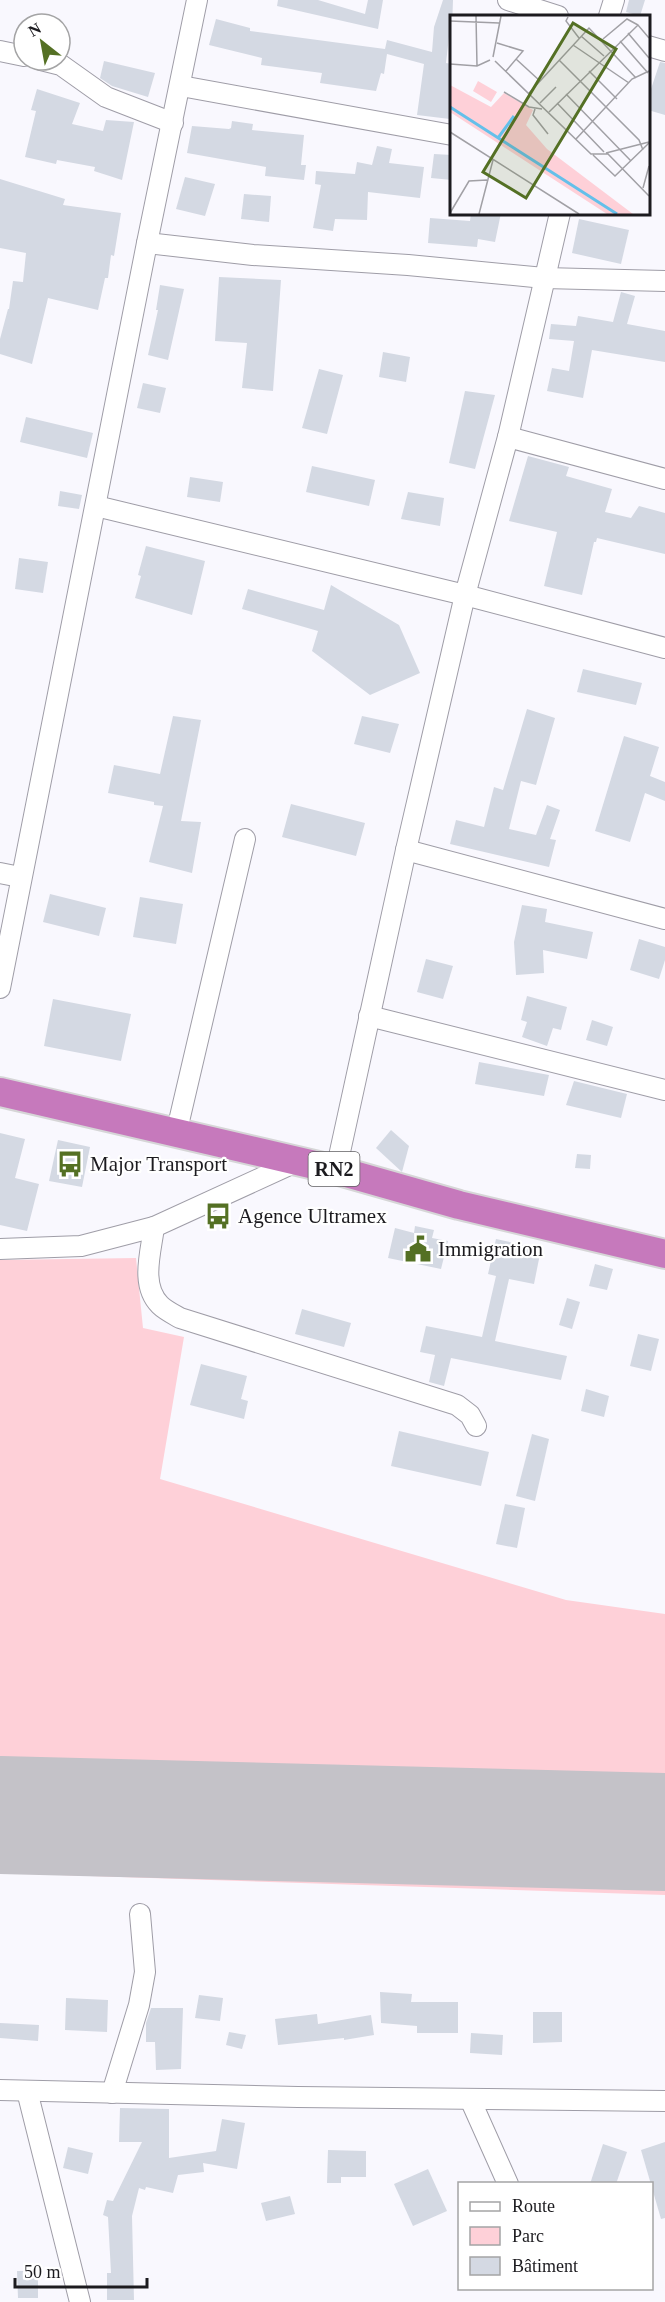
<svg xmlns="http://www.w3.org/2000/svg" width="665" height="2302" font-family="Georgia,serif">
<style>
.green{fill:#fed0d8}
.lines{fill:none;stroke-linecap:round;stroke-linejoin:round}
.runway{stroke:#c4c2c8;stroke-width:118}
.building{fill:#d4d9e3}
.minor-casing{stroke:#9f9da7;stroke-width:22}
.highway-casing{stroke:#d6d6d7;stroke-width:32}
.minor{stroke:#fff;stroke-width:20}
.highway{stroke:#c679bc;stroke-width:28}
.labels{text-anchor:middle;stroke-width:4.5;stroke-linejoin:round;paint-order:stroke}
.shield{fill:#fff;stroke:#605f62;stroke-width:1.5}
.shield-label{font-size:20px;font-weight:bold;fill:#1c1b1f}
.poi-label{font-size:21px;fill:#1c1b1f;stroke:#fff;text-anchor:start}
.inset-river{fill:none;stroke:#64c0ea;stroke-width:3}
.inset-road{fill:none;stroke:#a1a0a5;stroke-width:1.5}
.view{fill:#547024;fill-opacity:0.15;stroke:#547024;stroke-width:3}
.inset-edge{fill:none;stroke:#1c1b1f;stroke-width:3}
</style>
<rect width="100%" height="100%" fill="#f9f8fe"/>
<path class="green" d="M136,1258L143,1328L184,1337L160,1479L566,1600L665,1614V1895L0,1873V1260Z"/>
<g class="lines">
<path class="runway" d="M0,1815L665,1832"/>
</g>
<g class="building">
<path d="M278,0H318L365,14L368,0H383L378,29L277,6Z"/>
<path d="M443,0H453L452,28H450L446,63L452,64L450,119L417,115L424,64L387,54L384,74L381,73L376,91L320,83L322,73L261,65L262,58L209,45L216,19L250,28V31L385,49L387,40L432,52L434,27Z"/>
<path d="M629,0H645L640,16L626,12Z"/>
<path d="M104,61L155,73L148,97L112,86L100,78Z"/>
<path d="M660,62L665,63V115L648,110V98Z"/>
<path d="M37,89L80,103L72,124L103,131L106,120L134,122L122,180L94,171L95,167L57,160L56,164L25,157L36,111L31,110Z"/>
<path d="M232,121L253,124L252,130L304,135L301,165H306L304,180L265,176L266,167L187,153L192,126L229,129L231,128Z"/>
<path d="M377,146L392,149L389,163L424,167L420,198L368,192L367,220L335,219L333,231L313,228L321,185L315,184L316,171L355,174L357,162L372,165Z"/>
<path d="M434,154L452,155V180L431,178Z"/>
<path d="M185,177L215,184L205,216L176,209Z"/>
<path d="M0,179L65,199L63,205L121,213L114,256L111,255L108,278H105L98,310L48,298L32,364L0,354V339L8,309H9L13,281L23,282L26,253L0,248Z"/>
<path d="M244,194L271,196L269,222L241,219Z"/>
<path d="M471,213H501L495,242L478,239L477,247L428,243L430,218L470,221Z"/>
<path d="M579,219L629,230L621,264L572,253Z"/>
<path d="M219,277L281,280L273,391L242,388L247,343L215,341Z"/>
<path d="M160,285L184,289L168,360L148,355L158,310H156Z"/>
<path d="M621,292L635,296L627,324L665,331V362L592,350L583,398L547,391L552,368L569,371L574,341L549,339L551,324L576,326L578,316L613,322Z"/>
<path d="M383,352L410,357L406,382L379,377Z"/>
<path d="M319,369L343,375L327,434L302,428Z"/>
<path d="M143,383L166,388L160,413L137,408Z"/>
<path d="M465,391L495,395L475,469L449,463Z"/>
<path d="M26,417L93,433L87,458L20,442Z"/>
<path d="M528,456L569,467L566,476L612,489L605,512L631,518L639,506L665,513V554L597,538L596,542H594L582,595L544,586L557,532L509,521Z"/>
<path d="M312,466L375,480L369,506L306,492Z"/>
<path d="M190,477L223,482L220,502L187,497Z"/>
<path d="M60,491L82,495L79,509L58,506Z"/>
<path d="M408,492L444,498L440,526L401,519Z"/>
<path d="M146,546L205,561L192,615L135,598L141,576L138,575Z"/>
<path d="M19,558L48,562L43,593L15,589Z"/>
<path d="M331,585L399,625L420,673L370,695L312,651L318,631L242,609L248,589L324,610Z"/>
<path d="M583,669L642,683L636,705L577,692Z"/>
<path d="M527,709L555,718L536,785L521,781L509,829L536,835L547,805L560,810L550,839L556,840L549,867L450,844L456,820L484,827L494,787L503,790Z"/>
<path d="M173,716L201,720L181,821L201,822L192,873L149,862L163,806L154,805V802L108,793L114,765L160,774Z"/>
<path d="M362,716L399,724L390,753L354,744Z"/>
<path d="M624,736L659,747L650,776L665,782V801L645,793L630,842L595,831Z"/>
<path d="M291,804L365,823L356,856L282,837Z"/>
<path d="M50,894L106,908L99,936L43,922Z"/>
<path d="M140,897L183,904L176,944L133,937Z"/>
<path d="M522,905L547,909L545,922L593,932L587,959L543,950L544,973L516,975L514,942Z"/>
<path d="M639,939L665,947V960L659,979L630,970Z"/>
<path d="M426,959L453,966L443,999L417,992Z"/>
<path d="M527,996L567,1007L561,1030L553,1028L547,1046L522,1037L527,1022L521,1020Z"/>
<path d="M53,999L131,1014L121,1061L44,1046Z"/>
<path d="M592,1020L613,1027L607,1046L586,1040Z"/>
<path d="M479,1062L549,1075L544,1096L475,1084Z"/>
<path d="M574,1081L627,1094L621,1118L566,1105Z"/>
<path d="M391,1130L409,1146L402,1172L376,1148Z"/>
<path d="M0,1133L25,1139L15,1178L39,1184L27,1231L0,1225Z"/>
<path d="M58,1140L90,1147L82,1187L49,1181Z"/>
<path d="M577,1154L591,1155L590,1169L575,1168Z"/>
<path d="M415,1226L434,1230L432,1238L448,1241L441,1269L388,1258L395,1228L414,1233Z"/>
<path d="M496,1239L541,1249L534,1284L509,1279L495,1341L567,1356L561,1380L451,1358L444,1386L429,1382L435,1355L420,1352L426,1326L482,1337L496,1276L488,1274Z"/>
<path d="M595,1264L613,1269L607,1290L589,1286Z"/>
<path d="M567,1298L580,1302L572,1329L559,1325Z"/>
<path d="M302,1309L351,1323L344,1347L295,1334Z"/>
<path d="M638,1334L659,1339L651,1371L630,1366Z"/>
<path d="M201,1364L247,1376L241,1399L248,1401L244,1419L190,1405Z"/>
<path d="M586,1389L609,1396L604,1417L581,1411Z"/>
<path d="M399,1431L489,1452L481,1486L391,1466Z"/>
<path d="M532,1434L549,1439L535,1501L516,1496Z"/>
<path d="M505,1504L525,1508L517,1548L496,1544Z"/>
<path d="M380,1992L412,1994L411,2002H458V2033H417V2026L381,2023Z"/>
<path d="M199,1995L223,1998L220,2021L195,2018Z"/>
<path d="M66,1998L108,2000L107,2032L65,2030Z"/>
<path d="M151,2008H183L181,2069L156,2070L155,2042H146V2023Z"/>
<path d="M533,2012H562V2042L533,2043Z"/>
<path d="M317,2014L318,2024L371,2015L374,2035L344,2040V2038L278,2045L275,2019Z"/>
<path d="M0,2023L39,2025L38,2041L0,2038Z"/>
<path d="M229,2032L246,2035L242,2049L226,2045Z"/>
<path d="M471,2033L503,2035L502,2055L470,2053Z"/>
<path d="M120,2108L169,2109V2158L216,2151L222,2119L245,2123L237,2169L203,2163L204,2172L178,2175L173,2193L146,2187L145,2190L139,2188L132,2216L134,2300H107V2273H111L108,2217L103,2215L107,2200L113,2201L142,2142H119Z"/>
<path d="M665,2142V2218L661,2219L641,2150Z"/>
<path d="M603,2144L627,2152L616,2184H590Z"/>
<path d="M68,2147L93,2153L88,2174L63,2168Z"/>
<path d="M328,2150L366,2151V2177H341V2183H327Z"/>
<path d="M428,2169L447,2211L413,2226L394,2184Z"/>
<path d="M290,2196L295,2214L266,2221L261,2203Z"/>
<path d="M17,2271H38V2298H18Z"/>
</g>
<g class="lines">
<g class="minor-casing">
<g id="minor">
<path d="M508,0L558,16"/>
<path d="M609,16L614,0"/>
<path d="M648,46L665,51"/>
<path d="M0,51L24,56"/>
<path d="M41,60L61,65L106,97L173,123"/>
<path d="M181,86L452,135"/>
<path d="M147,243L253,255L408,265L544,278L665,281"/>
<path d="M508,437L665,479"/>
<path d="M96,506L465,595L665,648"/>
<path d="M406,850L665,919"/>
<path d="M0,873L20,877"/>
<path d="M0,988L147,243L197,0"/>
<path d="M369,1016L665,1090"/>
<path d="M176,1134L245,839"/>
<path d="M336,1170L406,850L465,595L508,437L560,213"/>
<path d="M154,1227C151,1252 140,1285 160,1305C165,1310 173,1314 180,1318L457,1405L470,1415L476,1426"/>
<path d="M0,1249L81,1246L154,1227L296,1162"/>
<path d="M0,2090L298,2097L665,2101"/>
<path d="M27,2091L80,2302"/>
<path d="M112,2093L139,2005L145,1972L140,1914"/>
<path d="M470,2099L508,2184"/>
</g>
</g>
<g class="highway-casing">
<path id="highway" d="M0,1092L336,1170L459,1205L665,1254"/>
</g>
<use href="#minor" class="minor"/>
<use href="#highway" class="highway"/>
</g>
<defs>
<g id="bus-bare" transform="scale(2.07)"><path d="M-5-6H5V4H4V6H2V4H-2V6H-4V4H-5ZM-3.5-4V0h7V-4ZM-3.5 1.2v1.5H-2V1.2ZM2 1.2v1.5H3.5V1.2Z" fill="#547024" stroke="#fff" stroke-width="2.5" paint-order="stroke"/></g>
<g id="civic-bare" transform="scale(2.07)"><path d="M-.6-6.5H3V-4.5H.6V-3L4-1V1h2V6H-6V1h2V-1L-.6-3ZM-1.2 2.5V6h2.4V2.5Z" fill="#547024" stroke="#fff" stroke-width="2.5" paint-order="stroke"/></g>
</defs>
<g fill-rule="evenodd">
<use href="#bus-bare" x="70" y="1164"/>
<use href="#bus-bare" x="218" y="1216"/>
<use href="#civic-bare" x="418" y="1249"/>
</g>
<g class="labels">
<rect class="shield" x="308.5" y="1152" width="51" height="34" rx="4.5"/>
<g class="shield-label">
<text x="334" y="1176">RN2</text>
</g>
<g class="poi-label">
<text x="90" y="1171">Major Transport</text>
<text x="238" y="1223">Agence Ultramex</text>
<text x="438" y="1256">Immigration</text>
</g>
</g>
<g transform="translate(450 15)">
<rect width="200" height="200" fill="#f9f8fe"/>
<path d="M28,66L47,77L41,87L23,76ZM0,70L41,92L54,78L83,95L76,110L97,134L183,199H157L0,97Z" fill="#fed0d8"/>
<path class="inset-river" d="M0,92L167,199M48,123L64,101"/>
<path class="inset-road" d="M26,1L27,51M118,2L116,6L129,23M0,6L49,8M178,18L199,43M131,21L154,41M153,24L177,4L188,10M170,26L198,58M47,28L73,36L56,56M123,30L179,68M43,42L51,1M66,44L90,66M109,45L189,125L193,135M45,46L141,139H158L199,181M0,49L27,51L40,45M139,56L167,84M54,77L79,92L92,94M79,78L139,13L186,63M116,79L181,146M90,88L106,72M107,88L154,137M85,94L83,100L98,119M99,97L188,10L199,23M0,117L129,199M126,124L182,64L199,56M156,138L199,127M143,140L165,161L199,128M193,173L199,151M0,198L19,166L37,165M29,199L43,145"/>
<path class="view" d="M123,8L166,34L76,183L33,157Z"/>
<rect width="200" height="200" class="inset-edge"/>
</g>
<rect x="458" y="2182" width="195" height="108" fill="#ffffff" stroke="#a4a4a5" stroke-width="1.5"/>
<rect x="470" y="2202" width="30" height="9" fill="#ffffff" stroke="#a4a4a5" stroke-width="1.5"/>
<text x="512" y="2212" font-size="18" fill="#1c1b1f">Route</text>
<rect x="470" y="2227" width="30" height="18" fill="#fed0d8" stroke="#a4a4a5" stroke-width="1.5"/>
<text x="512" y="2242" font-size="18" fill="#1c1b1f">Parc</text>
<rect x="470" y="2257" width="30" height="18" fill="#d4d9e3" stroke="#a4a4a5" stroke-width="1.5"/>
<text x="512" y="2272" font-size="18" fill="#1c1b1f">Bâtiment</text>
<g transform="translate(42 42) rotate(329)"><circle r="28" fill="#ffffff" stroke="#a4a4a5" stroke-width="1.5"/>
<path d="M0-4.5L10 22L0 15L-10 22Z" fill="#547024"/>
<text y="-9" font-size="16" font-weight="bold" text-anchor="middle" fill="#1c1b1f">N</text>
</g>
<path d="M15 2278v9h132v-9" fill="none" stroke="#1c1b1f" stroke-width="3"/>
<text x="24" y="2278" font-size="18" fill="#1c1b1f" stroke="#ffffff" stroke-width="4.5" paint-order="stroke">50 m</text>
</svg>
